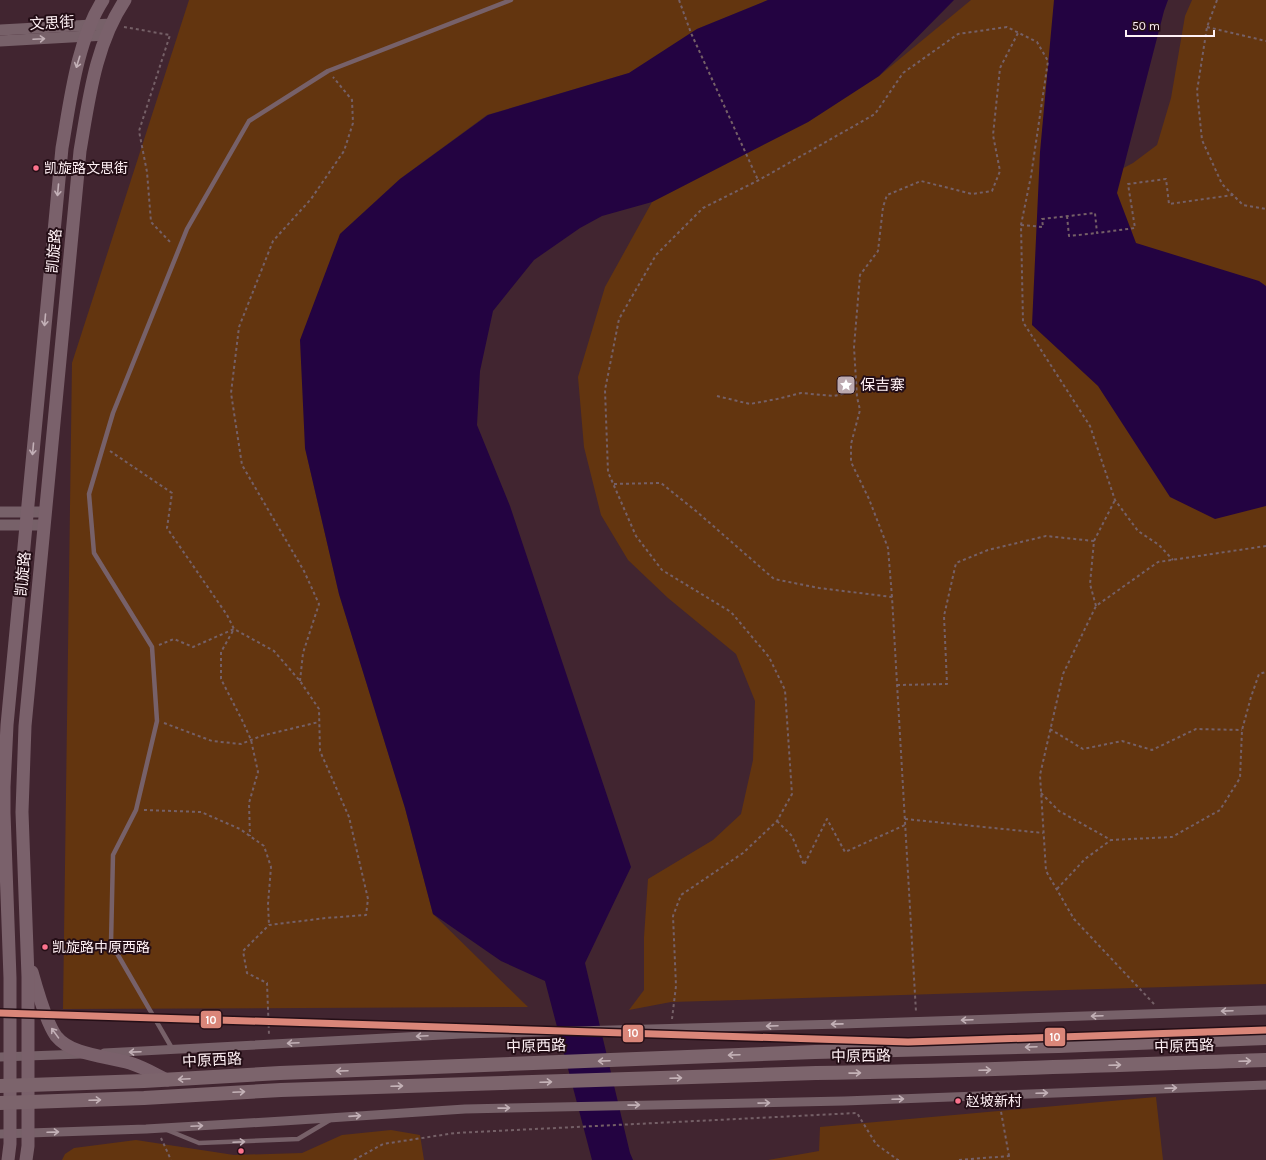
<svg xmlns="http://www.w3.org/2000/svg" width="1266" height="1160" font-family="Karla,'Noto Sans SC',sans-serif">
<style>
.green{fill:#63350f}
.water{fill:#230341}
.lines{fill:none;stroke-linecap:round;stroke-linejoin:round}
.path{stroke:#756067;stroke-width:2;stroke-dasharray:3 3;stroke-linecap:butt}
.service{stroke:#776169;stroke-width:4.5}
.minor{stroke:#776169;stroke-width:9}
.tertiary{stroke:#776169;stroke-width:11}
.secondary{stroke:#7a616b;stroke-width:13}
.primary{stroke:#7c646c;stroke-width:14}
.metro-1-casing{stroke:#240e16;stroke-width:10}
.metro-1{stroke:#da8679;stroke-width:7}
.oneway{stroke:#c2b0b6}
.oneway2{stroke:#c3b0b7}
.oneway3{stroke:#c4b2b7}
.bus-dot{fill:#fc738d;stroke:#240e16;stroke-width:1.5}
.labels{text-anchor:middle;stroke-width:4;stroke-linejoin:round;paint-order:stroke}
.bus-label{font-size:14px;fill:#fff1f5;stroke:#240e16;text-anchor:start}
.street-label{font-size:15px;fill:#fff1f5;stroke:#240e16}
.poi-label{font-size:15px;fill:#fff1f5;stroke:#240e16;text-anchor:start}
.line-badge{stroke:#240e16;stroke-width:1.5}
.badge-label{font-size:11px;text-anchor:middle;font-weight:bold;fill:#fff}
</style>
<rect width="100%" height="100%" fill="#412530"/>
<g class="green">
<path d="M189,0H768L697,29L629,73L487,115L400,179L340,234L305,448L339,594L405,808L433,914L528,1007L63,1009L72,363Z"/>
<path d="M971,0H1066L1087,187L1133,163L1157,145L1171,98L1185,16L1192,0H1266V984L671,1002L629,1010L644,990V937L648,879L713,840L741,814L753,760L755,701L736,654L668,598L628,560L601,515L584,447L578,377L605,287L652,202L808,122L879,76Z"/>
<path d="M1156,1097L1163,1160H768L819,1151L820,1127Z"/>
<path d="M391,1130L420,1135L424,1160H62L65,1154L74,1148L136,1140L234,1155L302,1153L342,1135Z"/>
</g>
<g class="water">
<path d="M768,0H954L879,76L808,122L652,202L602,216L580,228L534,260L493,311L480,371L477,425L510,506L631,867L585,963L630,1153L633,1160H592L545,981L501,961L433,914L405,808L339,594L305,448L300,340L340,234L400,179L488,115L629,73L697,29Z"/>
<path d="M1054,0H1168L1164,11L1117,193L1136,243L1259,281L1266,286V506L1215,519L1170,497L1098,386L1032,325L1040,152Z"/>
</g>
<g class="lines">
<g class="path">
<path d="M679,0L691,33L758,180"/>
<path d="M1217,0L1207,27L1197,91L1202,140L1222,184L1243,205L1266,209"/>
<path d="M124,27L170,35L139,131L147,172L151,222L172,244"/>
<path d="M1207,27L1266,41"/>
<path d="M1067,216L1069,236L1097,233"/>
<path d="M1021,225L1043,227L1042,219L1095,213L1097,233L1135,228L1128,184L1166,179L1169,204L1233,195"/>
<path d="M717,396L750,404L777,399L801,393L834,396L856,391"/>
<path d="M110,451L172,493L167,528L227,615L234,629L221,652V679L243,722L251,740L258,772L249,803L250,836"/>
<path d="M614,484L661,483L696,511L774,579L819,588L892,597L916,1012"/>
<path d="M892,597L888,548L869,499L851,462V444L860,410L857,397L854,347L860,275L878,251L883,207L887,195L921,181L972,194L992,191L1000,171L993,135L1000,68L1018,33"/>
<path d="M1096,606L1090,584L1094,541L1115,500"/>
<path d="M159,645L174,639L193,647L234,629L274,651L300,681L319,709L320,751L349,817L368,899L366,915L326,918L269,925L243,951L247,973L267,983L269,1035"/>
<path d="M300,681L303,653L319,604L304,571L242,465L231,393L239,327L273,241L311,199L344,151L353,123L352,100L333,77"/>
<path d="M897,685L947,684L944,616L956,563L988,550L1046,536L1094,541"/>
<path d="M164,723L212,741L241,744L261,736L319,722"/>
<path d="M1050,729L1083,749L1122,741L1152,750L1196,729L1242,730"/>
<path d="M1041,793L1059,811L1111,840L1172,837L1220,810L1240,778L1242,730L1251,697L1259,674L1266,672"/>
<path d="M144,810L201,812L240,829L264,846L271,867L268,904L269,925"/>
<path d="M905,819L1043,833"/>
<path d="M777,821L792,836L804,865L827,819L845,852L905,825"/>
<path d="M1057,889L1085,859L1111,840"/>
<path d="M1154,1004L1074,919L1046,871L1040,775L1063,674L1096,606L1158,562L1266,546"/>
<path d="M672,1019L676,986L673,916L681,895L743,853L777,821L792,794L785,690L769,657L731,612L662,570L636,536L608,472L605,390L619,319L656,255L703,208L759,180L875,114L903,73L958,34L1007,27L1037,42L1048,61L1031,176L1021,225L1023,322L1090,426L1115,500L1138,531L1159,545L1173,560"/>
<path d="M1000,1106L1009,1156"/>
<path d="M161,1138L171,1160"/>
<path d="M354,1160L383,1144L455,1133L857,1113L876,1144L898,1160H902"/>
<path d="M959,1160L1009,1156V1160"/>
</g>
<g class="service">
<path d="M173,1050L111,943L113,855L136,810L157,721L152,647L94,553L89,494L113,413L187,229L249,121L328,71L511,0"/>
<path d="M167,1130L199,1143L298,1139L330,1120"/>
</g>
<g class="minor">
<path d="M104,1053L461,1034L842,1024L1266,1010"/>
<path d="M0,1057L82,1054"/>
<path d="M0,1134L146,1129L283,1121L465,1109L844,1101L1266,1085"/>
</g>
<g class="tertiary">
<path d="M0,30L111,24"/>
<path d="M0,41L106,35"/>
<path d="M0,512H45"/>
<path d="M0,525H44"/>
</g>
<g class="secondary">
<path d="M32,972C37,990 46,1022 56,1036C72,1056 108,1056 130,1063C143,1067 155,1074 167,1080"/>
<path d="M8,1160L10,1144V978L4,813V787L7,725L62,148C70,102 77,40 103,0"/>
<path d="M26,1160L28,1146V977L22,812L25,726L80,151C89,99 95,45 125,0"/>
</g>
<g class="primary">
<path d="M0,1086L144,1081L280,1073L815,1052L1059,1046L1266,1038"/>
<path d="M0,1103L144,1098L281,1090L816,1073C966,1071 1116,1065 1266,1060"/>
</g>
<g class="metro-1-casing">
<path id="metro-1" d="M0,1013L908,1042L1266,1030"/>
</g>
<use href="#metro-1" class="metro-1"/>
</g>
<defs><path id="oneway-shaft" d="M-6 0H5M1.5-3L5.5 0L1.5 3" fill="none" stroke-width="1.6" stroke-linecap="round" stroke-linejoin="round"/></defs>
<g class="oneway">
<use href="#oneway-shaft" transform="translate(39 39) rotate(-3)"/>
<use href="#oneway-shaft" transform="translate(1227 1011) rotate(178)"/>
<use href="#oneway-shaft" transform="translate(1097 1016) rotate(178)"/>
<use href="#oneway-shaft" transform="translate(967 1020) rotate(178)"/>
<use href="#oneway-shaft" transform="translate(837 1024) rotate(179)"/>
<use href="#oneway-shaft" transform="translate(772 1026) rotate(178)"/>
<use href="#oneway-shaft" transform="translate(422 1036) rotate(177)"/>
<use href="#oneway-shaft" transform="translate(293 1043) rotate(177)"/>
<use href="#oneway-shaft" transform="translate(135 1052) rotate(178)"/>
<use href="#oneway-shaft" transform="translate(1171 1088) rotate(-2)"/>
<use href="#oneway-shaft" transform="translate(1042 1093) rotate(-2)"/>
<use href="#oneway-shaft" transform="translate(898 1099) rotate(-2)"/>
<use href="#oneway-shaft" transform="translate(764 1103) rotate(-1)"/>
<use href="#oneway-shaft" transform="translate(634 1105) rotate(-1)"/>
<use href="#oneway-shaft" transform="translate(504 1108) rotate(-1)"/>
<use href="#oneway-shaft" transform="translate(355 1116) rotate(-4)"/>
<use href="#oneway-shaft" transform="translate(197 1126) rotate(-3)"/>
<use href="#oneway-shaft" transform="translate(53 1132) rotate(-2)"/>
<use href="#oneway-shaft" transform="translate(239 1142) rotate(-3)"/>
</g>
<g class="oneway2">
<use href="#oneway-shaft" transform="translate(78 62) rotate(107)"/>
<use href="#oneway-shaft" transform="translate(58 190) rotate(95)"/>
<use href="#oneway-shaft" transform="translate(45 320) rotate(95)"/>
<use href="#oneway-shaft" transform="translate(33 449) rotate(95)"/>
<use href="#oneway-shaft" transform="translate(55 1033) rotate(-126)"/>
</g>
<g class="oneway3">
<use href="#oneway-shaft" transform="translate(1031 1047) rotate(178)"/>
<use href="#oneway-shaft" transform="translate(734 1055) rotate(178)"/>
<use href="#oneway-shaft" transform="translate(604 1061) rotate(178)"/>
<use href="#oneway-shaft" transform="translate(1245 1061) rotate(-2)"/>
<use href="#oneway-shaft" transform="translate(1115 1065) rotate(-2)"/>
<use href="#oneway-shaft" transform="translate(985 1070) rotate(-2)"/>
<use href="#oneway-shaft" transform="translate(342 1071) rotate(178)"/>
<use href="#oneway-shaft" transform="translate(855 1073) rotate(-1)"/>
<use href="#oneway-shaft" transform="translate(676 1078) rotate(-2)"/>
<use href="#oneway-shaft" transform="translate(184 1079) rotate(177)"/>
<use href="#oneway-shaft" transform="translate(546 1082) rotate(-2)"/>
<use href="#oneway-shaft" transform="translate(397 1086) rotate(-2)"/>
<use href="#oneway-shaft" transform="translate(239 1092) rotate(-3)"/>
<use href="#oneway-shaft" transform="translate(95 1100) rotate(-2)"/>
</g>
<defs>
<g id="sight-square" transform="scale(1)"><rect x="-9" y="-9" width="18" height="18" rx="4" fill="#bcaab0" stroke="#240e16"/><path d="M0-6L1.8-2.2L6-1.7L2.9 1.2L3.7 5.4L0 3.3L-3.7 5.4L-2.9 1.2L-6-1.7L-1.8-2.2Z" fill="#fff"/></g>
</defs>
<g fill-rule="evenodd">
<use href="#sight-square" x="846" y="385"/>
</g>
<g class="bus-dot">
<circle cx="36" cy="168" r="3.5"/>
<circle cx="45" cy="947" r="3.5"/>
<circle cx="958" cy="1101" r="3.5"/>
<circle cx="241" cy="1151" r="3.5"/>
</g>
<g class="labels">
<g class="bus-label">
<text x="44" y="173">凯旋路文思街</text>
<text x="52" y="952">凯旋路中原西路</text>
<text x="966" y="1106">赵坡新村</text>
</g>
<g class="street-label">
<text transform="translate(52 23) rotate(-3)" y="5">文思街</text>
<text transform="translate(54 251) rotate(-85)" y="5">凯旋路</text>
<text transform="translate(23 574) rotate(-85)" y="5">凯旋路</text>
<text transform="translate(536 1046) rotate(-2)" y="5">中原西路</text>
<text transform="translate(1184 1046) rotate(-2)" y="5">中原西路</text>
<text transform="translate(861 1056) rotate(-1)" y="5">中原西路</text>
<text transform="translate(212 1060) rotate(-3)" y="5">中原西路</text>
</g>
<g class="poi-label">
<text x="860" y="390">保吉寨</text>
</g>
</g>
<g class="line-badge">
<rect x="200" y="1010" width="22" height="19" rx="4" fill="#da8679"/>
<rect x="622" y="1024" width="22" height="19" rx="4" fill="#da8679"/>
<rect x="1044" y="1027" width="22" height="20" rx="4" fill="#da8679"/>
</g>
<g class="badge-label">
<text x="211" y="1024">10</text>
<text x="633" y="1037">10</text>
<text x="1055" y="1041">10</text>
</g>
<path d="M1126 30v6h88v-6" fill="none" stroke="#fff1f5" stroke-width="2"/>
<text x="1132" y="30" font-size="12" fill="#fff1f5" stroke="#240e16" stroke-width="3" paint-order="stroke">50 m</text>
</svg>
